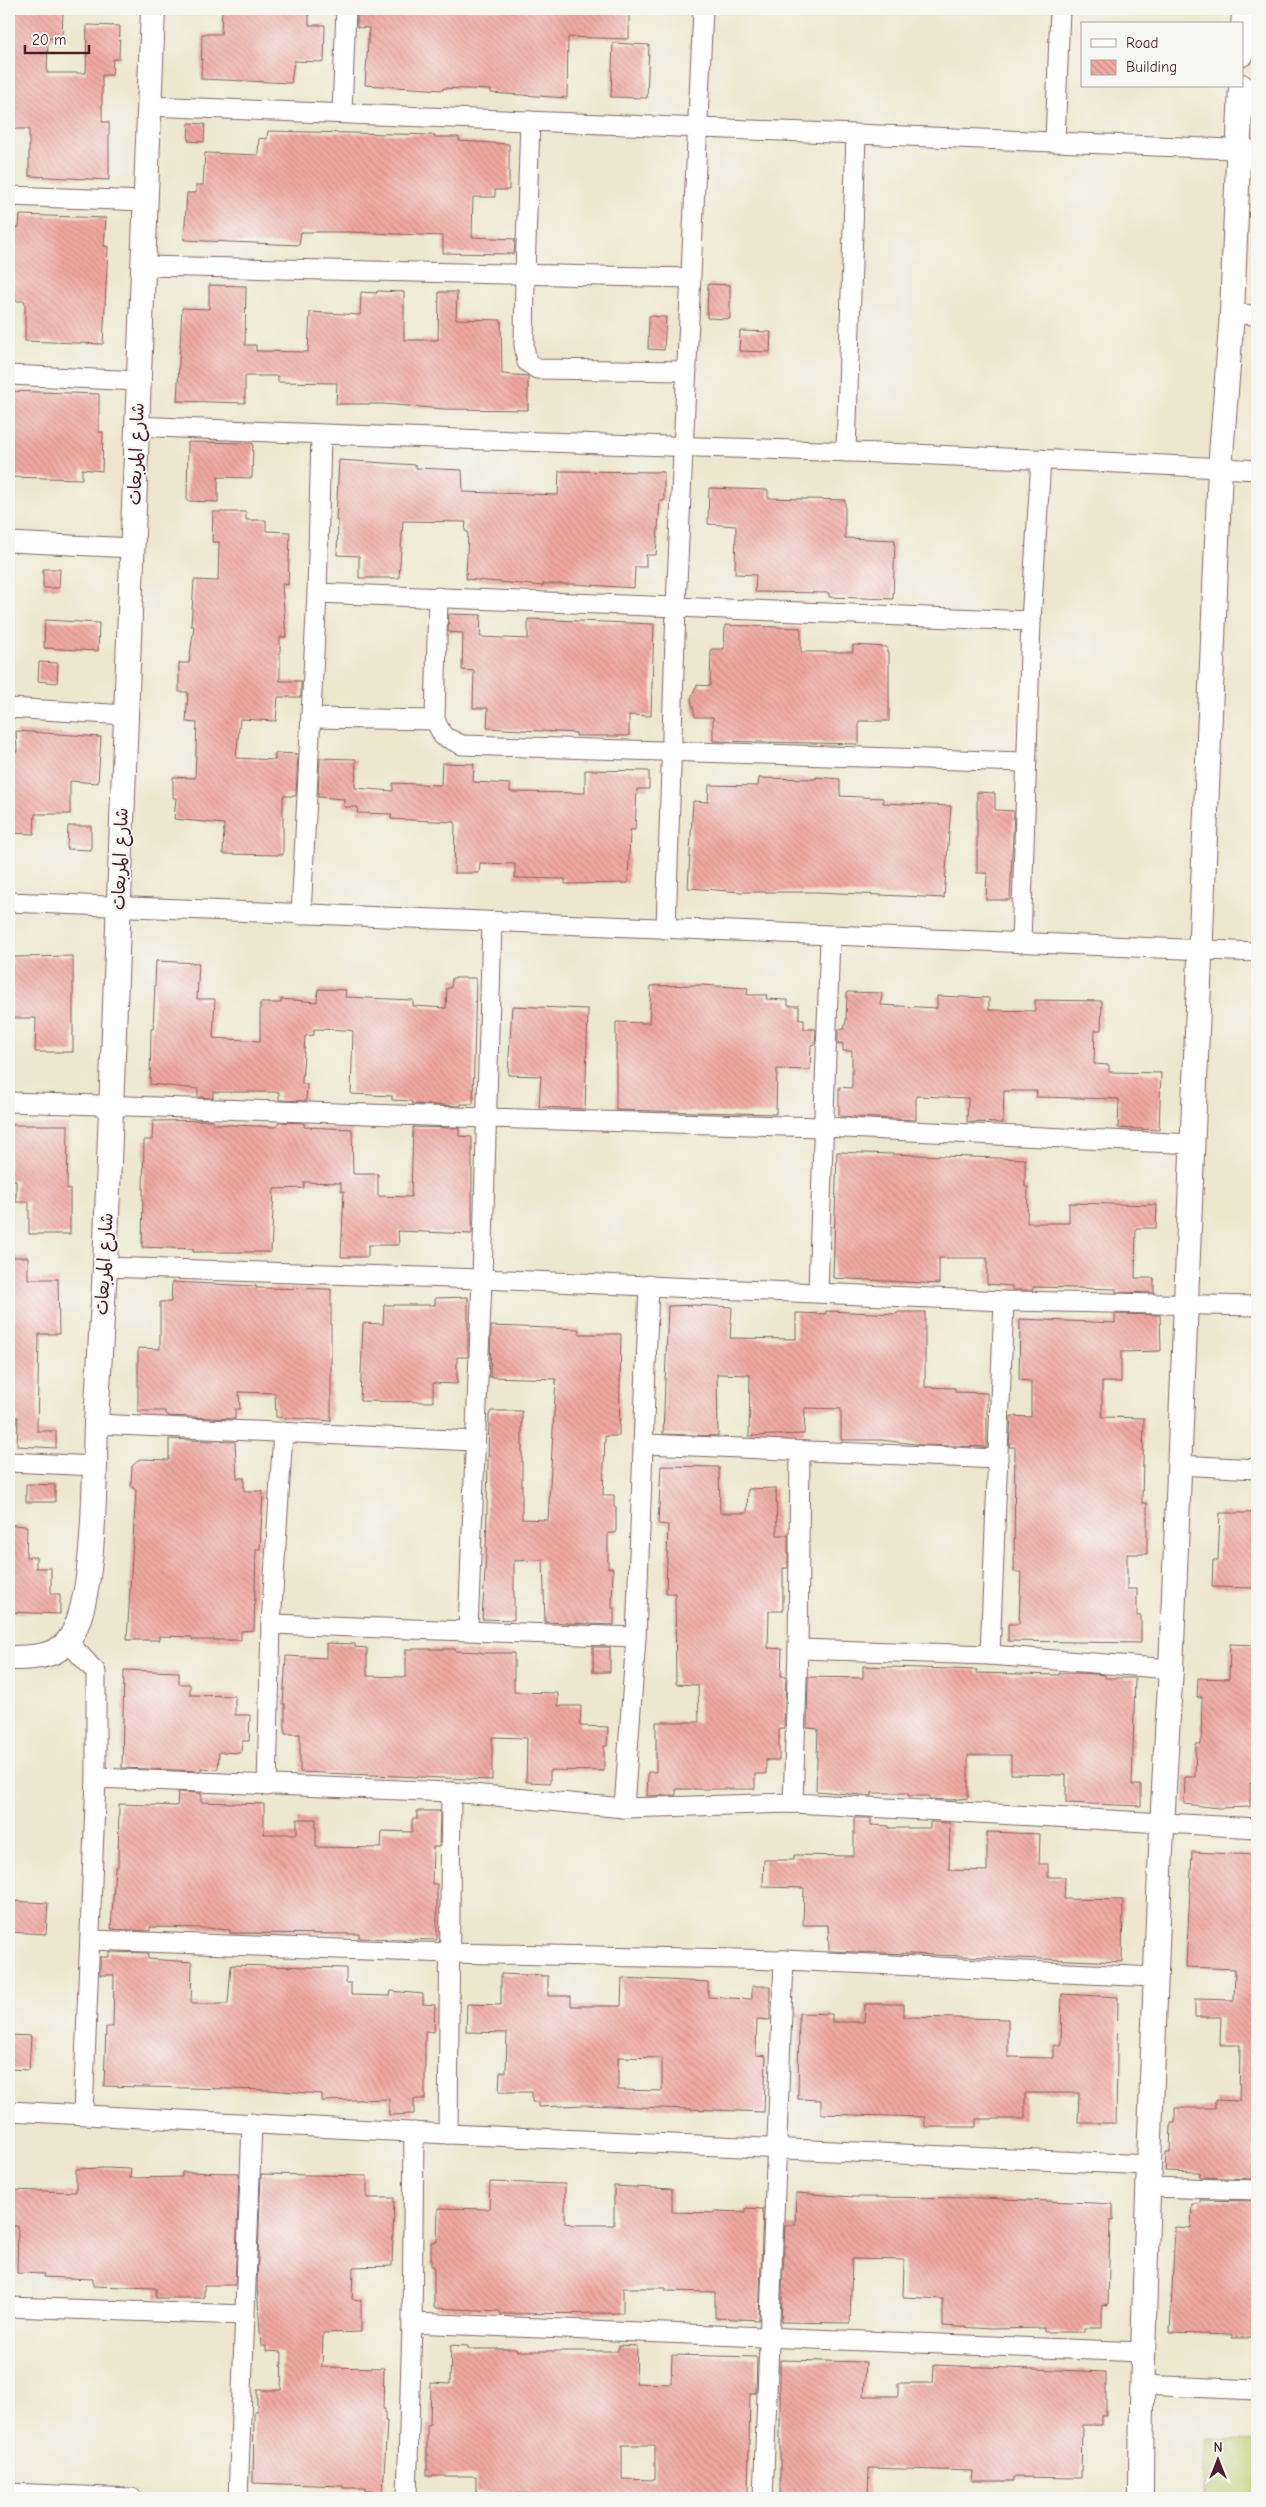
<svg xmlns="http://www.w3.org/2000/svg" width="1266" height="2507" font-family="'Comic Neue','Playpen Sans Arabic',sans-serif">
<style>
.green{fill:#bccb6e;stroke:#83754c}
.building{fill:url(#building-back-hatch);fill-rule:evenodd}
.lines{fill:none;stroke-linecap:round;stroke-linejoin:round}
.minor-casing{stroke:#836564;stroke-width:21}
.tertiary-casing{stroke:#836564;stroke-width:26}
.minor{stroke:#fff;stroke-width:19}
.tertiary{stroke:#fff;stroke-width:24}
.labels{text-anchor:middle;stroke-width:4;stroke-linejoin:round;paint-order:stroke}
.street-label{font-size:18px;fill:#4a1f2b;stroke:#f6f6f2}
</style>
<defs>
<pattern id="building-back-hatch" width="6" height="6" patternUnits="userSpaceOnUse" patternTransform="scale(1.25)"><rect width="6" height="6" fill="#efa7a0"/><path d="M-1 5l2 2M0 0l6 6M5-1l2 2" fill="none" stroke="#ce8f8a"/></pattern>
</defs>
<rect width="100%" height="100%" fill="#f6f6f2"/>
<filter id="ink" filterUnits="userSpaceOnUse"><feTurbulence type="fractalNoise" baseFrequency=".02" numOctaves="2"/><feDisplacementMap in="SourceGraphic" scale="10" xChannelSelector="R" yChannelSelector="G"/><feConvolveMatrix kernelMatrix="1 2 1 2 8 2 1 2 1" color-interpolation-filters="sRGB"/></filter>
<filter id="wash" filterUnits="userSpaceOnUse"><feTurbulence type="fractalNoise" baseFrequency=".0096" numOctaves="4" result="noise"/><feDisplacementMap in="SourceGraphic" scale="20" xChannelSelector="R" yChannelSelector="G"/><feGaussianBlur stdDeviation="1.12" result="paint"/><feColorMatrix in="noise" values="0 0 0 0 0 0 0 0 0 0 0 0 0 0 0 0 0 1.4 0 .05"/><feComposite in="paint" operator="in"/></filter>
<g filter="url(#wash)">
<rect width="100%" height="100%" fill="#ece7ce"/>
<path class="green" d="M1205,2439L1257,2441V2498H1203Z"/>
<g id="blocks">
<g class="building">
<path d="M9,9H63L62,39L48,38L47,73H86L87,25L120,26L119,59H113L112,75H102V122H109V180L29,176V129H9Z"/>
<path d="M222,9H309V25H325L324,62L294,61L291,83L201,79L202,34H221Z"/>
<path d="M357,9L629,10V39L568,37L567,98L491,93V90L443,88V90L365,85L369,28L357,27Z"/>
<path d="M613,43L649,45L647,98L611,97Z"/>
<path d="M189,123L205,124L204,142L188,141Z"/>
<path d="M268,131L434,135V137H459V141L509,144V190H495V197H473L472,237L515,239L514,254L443,253V236L350,232H301L299,245L184,240L187,193H196V185H203L205,153L258,155L259,138L267,139Z"/>
<path d="M20,215L106,218L104,246L108,247L103,344L25,341V301H9V245H11V228L19,227Z"/>
<path d="M708,284L730,285V319L707,318Z"/>
<path d="M209,285L246,286L245,345H256V351L308,352L310,312L360,315L361,292L377,293V291L404,292V340H438L439,292H457L456,319L501,320L502,374L528,376V410L444,409L383,404H336L337,383L278,382V376H245V403L177,401L182,308L209,309Z"/>
<path d="M649,316L666,317L664,350L648,349Z"/>
<path d="M740,331L771,332L770,352L739,351Z"/>
<path d="M9,391L99,394V432H103L102,471L82,469V479L9,477Z"/>
<path d="M188,442L253,443L252,478L218,477V502L187,501Z"/>
<path d="M339,460L416,465V468L462,470L463,492L558,495L559,471L664,472V501H660L656,555H646V567H635L634,588L573,584H543V586L466,579L468,532L465,531L466,522L403,521L399,578H359V556L337,555L338,521H336Z"/>
<path d="M709,488L768,490V498L845,500V538L895,540L893,599L829,597V593L755,592L756,575L735,574L736,526L708,524Z"/>
<path d="M213,512H246V520H266V531L290,532L288,585L282,584L286,637H280V681H301V697H278L276,721L240,719L236,758L275,760V753L298,754L296,796H283V855L223,854L224,824L174,819L176,798H173V777L195,778L197,723L186,722L188,692H179V663H189L194,626H191L194,580L218,581L219,542H212Z"/>
<path d="M43,569H60L59,588H43Z"/>
<path d="M449,614L481,615L480,637L528,639V619L654,624L651,716L629,715V736H576V733L487,728L488,708H473L474,671L462,670L463,633L448,632Z"/>
<path d="M45,620L99,623L98,651L44,648Z"/>
<path d="M725,625L801,628V652H853V645L887,647V653H889V721H859V744L713,741V717H695L691,698L697,685L710,686L711,649H724Z"/>
<path d="M39,662L58,663L57,683L38,681Z"/>
<path d="M16,731L101,737L98,783L70,781V814H35L34,834L9,833V751L17,752Z"/>
<path d="M320,758L356,759L355,788L393,791V783L441,785L442,763L474,764L473,782L510,784V792L585,793V770L649,771V789H637L635,830H630L628,883L565,884V879L515,878V864L480,863L479,873H454L455,822L391,819L392,814L357,813L358,807H344V799L318,797Z"/>
<path d="M816,777L840,779V796L883,798V803L951,806L944,898L818,892H742L688,888L693,801L708,802L709,785L758,786L759,778L816,779Z"/>
<path d="M977,792L995,793V810L1014,811L1010,900H986L987,873H977Z"/>
<path d="M68,826H91V850L67,849Z"/>
<path d="M73,956V1052H35L36,1018H11L12,957Z"/>
<path d="M156,961L199,963L197,999H215L213,1038L260,1041V1003H281V999L317,1002L318,989L346,990L345,997L413,1000V1006L446,1008L447,988H451L452,978H476L473,1104H461V1106L412,1104V1101L392,1100V1096L351,1094L353,1031L348,1030L314,1029V1035L305,1036L302,1084H307L306,1101L279,1100V1092H213V1098L198,1097V1089L150,1084L151,1029H153Z"/>
<path d="M701,985L748,988L747,995H767L766,999L788,1000V1006H799V1019H804V1029H816L815,1044L811,1045L810,1070L777,1069L776,1114L616,1110V1022L649,1023L651,986Z"/>
<path d="M847,992L882,993L881,1005L937,1008V996L989,998V1010L1035,1011V1000L1102,1001L1101,1030H1095L1094,1064L1109,1065V1072L1161,1073L1159,1130L1118,1128L1119,1099L1036,1097L1037,1091H1004L1003,1123L967,1122L968,1098L916,1096V1120L839,1116V1087L852,1088V1051H843V1043L838,1044V1029H844L846,1021Z"/>
<path d="M512,1006L588,1009L585,1109L539,1107L541,1076L508,1075Z"/>
<path d="M213,1120V1124L276,1127L279,1122L304,1123V1127L352,1129L353,1174H378V1196L411,1197L413,1127L459,1128V1136L472,1137V1234L398,1231L399,1245H368V1257H341L344,1191H341V1183L304,1182V1188L274,1189L271,1252H193V1249L142,1247L144,1140H152L153,1121Z"/>
<path d="M9,1125H68L67,1189H70V1234H29V1202H16V1180H9Z"/>
<path d="M837,1152L1025,1159V1187H1028L1027,1223H1069V1203L1157,1205L1156,1228H1136L1135,1278H1154V1293L1116,1292V1289L1033,1287V1290H1012V1286L987,1284V1258H939V1284L833,1278Z"/>
<path d="M9,1257H28V1279H58L59,1334H39L37,1431H56V1448L17,1446L18,1417H9Z"/>
<path d="M172,1282L256,1286V1288L331,1289V1421L276,1417L275,1393L239,1392L240,1409H235V1419L168,1416L165,1411H138V1348L160,1349V1302H171Z"/>
<path d="M468,1297V1357H457V1384L433,1383V1402L360,1401L363,1323L383,1324L384,1305H435V1298Z"/>
<path d="M695,1305L732,1307L730,1338L796,1339V1313L825,1314L826,1311L897,1314L898,1312H925V1387L955,1388V1392L987,1393V1447L924,1445L881,1440H841V1409L805,1408L804,1434L749,1436L750,1375L717,1374L718,1436L663,1434L668,1306Z"/>
<path d="M1115,1314L1160,1315L1161,1351L1121,1352V1382H1102V1417L1144,1418L1142,1503H1147V1554H1127V1589H1137V1616H1141V1643L1008,1641V1624H1019L1021,1572H1014L1015,1447H1009L1011,1416L1031,1417V1381L1019,1380L1020,1319L1115,1323Z"/>
<path d="M491,1326L579,1329V1334H621L619,1436H605L603,1495H614V1507H616V1533H608V1568H613L612,1608H614V1625L545,1622L543,1560L514,1561V1620L482,1619L486,1555L489,1415L491,1411H522V1519L548,1520L556,1379L490,1377Z"/>
<path d="M169,1439L235,1442L237,1478H244V1491H263L260,1549H256L254,1630L241,1631V1640H192V1637L159,1636V1640H127L136,1490L131,1486L132,1466L140,1459L169,1460Z"/>
<path d="M661,1466L719,1467L720,1513H747L748,1489L776,1488L777,1535H788V1568H783V1611H769L768,1648L782,1649L781,1676H786L784,1728H779V1760H766V1774H755V1789H676V1795L647,1796L648,1772H656V1722H699L698,1685L676,1684L675,1593H666L668,1525L658,1524Z"/>
<path d="M26,1484L55,1485V1502H26Z"/>
<path d="M1220,1513H1254L1253,1539L1257,1540V1588L1212,1587L1213,1560H1218Z"/>
<path d="M9,1525L27,1526L26,1557H36V1568H51V1594H60V1614L10,1612Z"/>
<path d="M326,1643L355,1644V1647L367,1648V1676L406,1677V1649H455V1651L481,1652V1653H514V1692L558,1693V1706H581L580,1726L608,1727L607,1746H604V1771L550,1770V1783L526,1782L527,1738L492,1737V1780L300,1772V1734H285V1704H283L286,1656L326,1658Z"/>
<path d="M1230,1644L1257,1645V1783H1250V1807L1218,1808L1184,1804L1185,1777H1195L1196,1744H1201L1202,1697H1197L1198,1678L1229,1679Z"/>
<rect x="593" y="1647" width="17" height="25"/>
<path d="M863,1666L977,1670V1673L1059,1675V1673H1081L1105,1675V1678H1135L1132,1785H1141V1806L1066,1803V1775L1011,1774V1755H968V1798L950,1800L929,1799V1796H908V1793H872V1796L816,1791L818,1729L807,1728L808,1677L863,1678Z"/>
<path d="M124,1670L179,1672V1684H190V1695L235,1696V1715H250L249,1741H242L241,1753L219,1752L218,1769L201,1768V1771L122,1768Z"/>
<path d="M178,1792L201,1793V1802L264,1804V1834H297V1819H316V1847L381,1848L382,1831L412,1832V1819H417V1811H440L439,1847H433L432,1884H437V1940L359,1938V1934L230,1933V1930L206,1928L150,1927V1931L111,1929L115,1867H118L119,1804L177,1806Z"/>
<path d="M854,1818H871V1825L889,1826V1828H930V1822L950,1823L949,1870L987,1871V1832L1040,1834L1039,1864H1048V1877H1065L1064,1899L1123,1900L1122,1962L829,1951L828,1925H803L804,1888L763,1887L764,1860H794V1855L854,1856Z"/>
<path d="M1192,1852L1257,1855V2135H1254L1253,2179L1200,2177V2172L1165,2171L1166,2152H1170L1171,2123H1175V2108H1215V2100L1239,2101L1240,2045H1220L1221,2017H1195V1999L1234,2000L1235,1969L1186,1967Z"/>
<path d="M9,1901L48,1903L46,1934L9,1932Z"/>
<path d="M109,1952L148,1953V1959L192,1962L191,2004H228L231,1965L346,1968V1983H351V1995L390,1996L391,1991L423,1994V2004L435,2005L434,2032L425,2031V2099H414V2114L389,2115V2099L322,2101V2094L269,2090L104,2086L106,2027H113L114,1975H100V1957H109Z"/>
<path d="M501,1974L548,1976V1996H571V2006H621L622,1978L708,1982V1997L752,1999V1986H770V2020L757,2019L756,2055L766,2056L764,2112L586,2105L538,2107V2102H532V2092H499L500,2072H506L507,2033L466,2032L467,2004L501,2005ZM618,2057L662,2058V2091L618,2090Z"/>
<path d="M1062,1994L1118,1997L1116,2123H1078L1079,2093H1025V2119H976V2127H925V2117L821,2114V2100L798,2099L799,2013L832,2014V2022H864L865,2004H904V2017L1008,2019V2057L1054,2058V2045H1061Z"/>
<path d="M9,2035L31,2036L29,2070L9,2069Z"/>
<path d="M105,2168L131,2169L130,2178L182,2177V2172L239,2173L235,2285H204V2298H156V2288L93,2286V2279L43,2277L44,2274L17,2273L18,2226H9V2190L76,2192V2169Z"/>
<path d="M261,2174L367,2176V2198H394L392,2266L353,2267L352,2299L361,2300V2332L323,2333L322,2367L384,2368L383,2409H385V2421H387L383,2492L365,2491V2488H343V2486L253,2483L254,2411H257V2390H281L282,2352L266,2351V2346H261L257,2286Z"/>
<path d="M490,2182L565,2184V2223L575,2225H614V2186L672,2189V2212L714,2213V2211L746,2212V2208L763,2209L759,2320L715,2318V2292L666,2291V2288H623V2313L500,2314V2311L434,2308V2266H431V2242H437L438,2208L489,2209Z"/>
<path d="M796,2193L854,2197L982,2198L1113,2204V2221L1110,2220L1108,2306L1102,2305V2328H1084V2332H1044V2328L992,2329L943,2326V2299L903,2297L904,2260L852,2259L850,2323L781,2322L785,2225H795Z"/>
<path d="M1200,2200L1253,2201V2207H1257L1255,2338H1232V2335L1170,2333L1175,2227L1191,2228L1192,2204H1200Z"/>
<path d="M451,2345L468,2346V2349H516V2351H618V2345L637,2346L636,2383L671,2384L672,2355L757,2357L756,2393H750L748,2498H556V2495L476,2492V2476H427V2425H430L431,2383L450,2384ZM622,2445H655V2480L622,2479Z"/>
<path d="M780,2360L866,2362L864,2396H898V2383H933L934,2365L1106,2372V2416H1102V2425H1082L1081,2478L1013,2477V2481H972L973,2471L869,2468L868,2498H780Z"/>
</g>
</g>
</g>
<g filter="url(#ink)">
<use href="#blocks" fill-opacity="0" stroke="#836564" stroke-width="1"/>
<g class="lines">
<g class="minor-casing">
<g id="minor">
<path d="M149,106L1257,150"/>
<path d="M342,113L346,9"/>
<path d="M530,121L525,275L524,345L527,362L537,369L687,371"/>
<path d="M1055,142L1060,9"/>
<path d="M9,196L146,201"/>
<path d="M144,266L690,278"/>
<path d="M1232,314L1257,315"/>
<path d="M9,375L139,381"/>
<path d="M137,426C510,444 884,449 1257,470"/>
<path d="M846,452L856,135"/>
<path d="M9,542L133,548"/>
<path d="M317,593L1031,621"/>
<path d="M438,597L435,720L443,736L462,745L1027,762"/>
<path d="M9,708L127,715"/>
<path d="M312,718L435,720"/>
<path d="M9,902L1257,952"/>
<path d="M301,915L317,593L321,435"/>
<path d="M666,929L676,606L703,9"/>
<path d="M1021,943L1031,621L1041,459"/>
<path d="M9,1102L486,1118L823,1127L1194,1144"/>
<path d="M105,1267L482,1279L1004,1301L1257,1306"/>
<path d="M818,1291L830,937"/>
<path d="M96,1424L475,1441"/>
<path d="M645,1444L998,1459"/>
<path d="M9,1462L96,1466"/>
<path d="M1178,1465L1257,1469"/>
<path d="M271,1624L636,1637"/>
<path d="M468,1630L482,1279L492,923"/>
<path d="M68,1642L96,1672V1778L83,2114"/>
<path d="M798,1649L990,1655L1171,1669"/>
<path d="M990,1655L1004,1301"/>
<path d="M96,1778L451,1792L624,1808L793,1803L1257,1828"/>
<path d="M267,1786L271,1624L283,1432"/>
<path d="M793,1803L798,1649L800,1451"/>
<path d="M624,1808L636,1637L649,1285"/>
<path d="M90,1940L449,1953L784,1960L1154,1977"/>
<path d="M9,2111L448,2134L1149,2165"/>
<path d="M448,2134L451,1792"/>
<path d="M1148,2187L1257,2190"/>
<path d="M9,2307L245,2315"/>
<path d="M412,2323L1142,2352"/>
<path d="M1141,2385L1257,2390"/>
<path d="M9,2493L132,2498"/>
<path d="M238,2498L252,2123"/>
<path d="M407,2498L412,2323L414,2132"/>
<path d="M763,2498L784,1960"/>
</g>
</g>
<g class="tertiary-casing">
<g id="tertiary">
<path d="M1242,54L1244,9"/>
<path d="M9,1658C28,1658 55,1658 68,1641C97,1604 94,1472 96,1422C99,1370 102,1318 105,1267L153,9"/>
<path d="M1141,2498C1141,2387 1145,2276 1149,2165C1155,1999 1160,1834 1171,1669L1220,468L1232,314L1241,86"/>
</g>
</g>
<use href="#minor" class="minor"/>
<use href="#tertiary" class="tertiary"/>
</g>
</g>
<g class="labels">
<g class="street-label">
<text transform="translate(136 454) rotate(-88)" y="6">شارع المربعات</text>
<text transform="translate(120 859) rotate(-88)" y="6">شارع المربعات</text>
<text transform="translate(104 1264) rotate(-87)" y="6">شارع المربعات</text>
</g>
</g>
<rect width="1266" height="2507" fill="none" stroke="#f6f6f2" stroke-width="30"/>
<rect x="1081" y="22" width="162" height="65" fill="#f6f6f2" stroke="#b1a0a2"/>
<rect x="1091" y="39" width="25" height="8" fill="#ffffff" stroke="#b1a0a2"/>
<text x="1126" y="48" font-size="15" fill="#4a1f2b">Road</text>
<rect x="1091" y="60" width="25" height="15" fill="url(#building-back-hatch)" stroke="#b1a0a2"/>
<text x="1126" y="72" font-size="15" fill="#4a1f2b">Building</text>
<g transform="translate(1218 2460)" stroke="#f6f6f2" stroke-width="4" paint-order="stroke">
<path d="M0-4L9 19L0 12L-9 19Z" fill="#4a1f2b"/>
<text y="-8" font-size="14" font-weight="bold" text-anchor="middle" fill="#4a1f2b">N</text>
</g>
<path d="M25 45v8h64v-8" fill="none" stroke="#4a1f2b" stroke-width="2.5"/>
<text x="32" y="45" font-size="15" fill="#4a1f2b" stroke="#f6f6f2" stroke-width="4" paint-order="stroke">20 m</text>
</svg>
